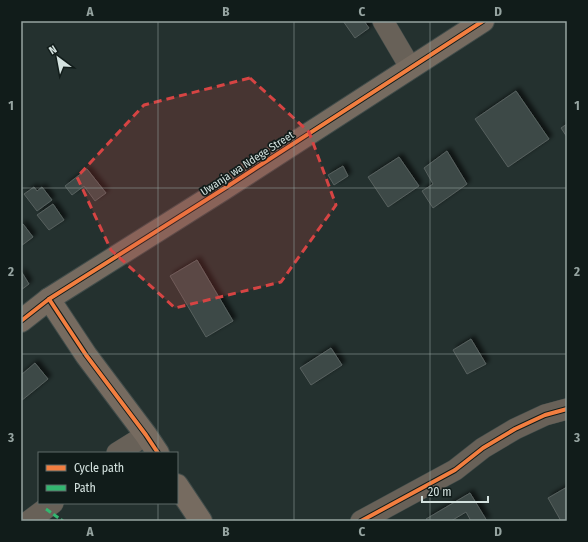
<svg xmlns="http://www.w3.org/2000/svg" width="588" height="542" font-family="'Fira Sans Condensed',sans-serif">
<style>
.building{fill:#3e4947;stroke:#57615f;filter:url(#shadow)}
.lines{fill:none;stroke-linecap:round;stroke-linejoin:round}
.street-casing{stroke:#414c4a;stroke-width:22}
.secondary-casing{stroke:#414c4a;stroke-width:24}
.street{stroke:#686158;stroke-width:21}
.secondary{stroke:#766b60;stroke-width:22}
.quiet{stroke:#33b770;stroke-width:3;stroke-dasharray:6 3;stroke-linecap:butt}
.cycleway-casing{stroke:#111c1a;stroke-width:6}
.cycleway{stroke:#f27e40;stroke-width:4}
.marked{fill:#d64443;fill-opacity:0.2;stroke:#d64443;stroke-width:3;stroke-dasharray:8 5;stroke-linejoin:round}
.grid{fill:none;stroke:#96a4a1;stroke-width:1;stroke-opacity:0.55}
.labels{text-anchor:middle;stroke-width:3.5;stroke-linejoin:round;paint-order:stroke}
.street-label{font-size:11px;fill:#d4e2df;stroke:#111c1a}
.neatline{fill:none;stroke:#96a4a1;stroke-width:1.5}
.grid-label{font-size:13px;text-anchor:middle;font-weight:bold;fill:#96a4a1}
</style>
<defs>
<filter id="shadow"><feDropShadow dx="3.5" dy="-3.5" stdDeviation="2" flood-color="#0009"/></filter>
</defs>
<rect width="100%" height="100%" fill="#24312f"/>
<g class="building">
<path d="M343,21H364L369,28L355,38Z"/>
<path d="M516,91L549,139L508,167L475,119Z"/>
<path d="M567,124V137L561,128Z"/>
<path d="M447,151L467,184L433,208L422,191L433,184L424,168Z"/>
<path d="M399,157L419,186L388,207L368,177Z"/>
<path d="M343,166L348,176L334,185L328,175Z"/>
<path d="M87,169L106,193L95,201L84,186L72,195L65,186Z"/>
<path d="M34,187L37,191L42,187L52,200L37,211L24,194Z"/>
<path d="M53,204L64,220L49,230L37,215Z"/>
<path d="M23,224L33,237L21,246V225Z"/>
<path d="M197,260L233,321L206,337L170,276Z"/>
<path d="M21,271L29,284L21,290Z"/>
<path d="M471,339L486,364L467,374L453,350Z"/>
<path d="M331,348L342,365L311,385L300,368Z"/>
<path d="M35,363L48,379L21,401V375Z"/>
<path d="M567,487V521H561L548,498Z"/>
<path d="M470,493L487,521H471L466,512L451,521H427L426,519Z"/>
</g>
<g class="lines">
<g class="street-casing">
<g id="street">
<path d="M383,21L410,67"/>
<path d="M117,453L146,435"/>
<path d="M29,521L53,503"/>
<path d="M361,521L455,470L483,448L515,429L545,415L567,409"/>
</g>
</g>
<g class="secondary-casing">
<g id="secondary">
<path d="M49,299L86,355L146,435L158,453"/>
<path d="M21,321L49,299L225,188L483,21"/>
<path d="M177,485L201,521"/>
</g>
</g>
<use href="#street" class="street"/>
<use href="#secondary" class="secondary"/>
<path class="quiet" d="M46,509L63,521"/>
<g class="cycleway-casing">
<g id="cycleway">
<path d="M49,299L86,355L146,435L158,453"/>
<path d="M21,321L49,299L225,188L483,21"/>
<path d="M361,521L455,470L483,448L515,429L545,415L567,409"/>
</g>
</g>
<use href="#cycleway" class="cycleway"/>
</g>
<path class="marked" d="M250,78L309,132L336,205L281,282L175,308L111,250L77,177L144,105Z"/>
<path class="grid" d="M158,21V453M294,21V521M430,21V521M21,188H567M21,354H567M158,503V521"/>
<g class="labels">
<g class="street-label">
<text transform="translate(247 163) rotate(-33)" y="4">Uwanja wa Ndege Street</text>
</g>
</g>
<rect width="588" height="542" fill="none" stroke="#111c1a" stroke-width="44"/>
<rect x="38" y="452" width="140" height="52" fill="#111c1a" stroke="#5f6b69"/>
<rect x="46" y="465" width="20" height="6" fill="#f27e40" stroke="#5f6b69"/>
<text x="74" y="472" font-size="12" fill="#d4e2df">Cycle path</text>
<rect x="46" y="485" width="20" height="6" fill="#33b770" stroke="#5f6b69"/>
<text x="74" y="492" font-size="12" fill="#d4e2df">Path</text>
<g transform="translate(58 58) rotate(328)" stroke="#111c1a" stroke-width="3" paint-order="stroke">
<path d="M0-3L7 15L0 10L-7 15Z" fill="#d4e2df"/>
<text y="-6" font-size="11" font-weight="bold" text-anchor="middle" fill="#d4e2df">N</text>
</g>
<path d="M422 496v6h66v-6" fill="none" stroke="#d4e2df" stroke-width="2"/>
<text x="428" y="496" font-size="12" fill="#d4e2df" stroke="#111c1a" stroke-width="3" paint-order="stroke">20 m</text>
<rect x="22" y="22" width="544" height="498" class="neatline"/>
<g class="grid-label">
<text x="90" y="16">A</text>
<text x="226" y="16">B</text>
<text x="362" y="16">C</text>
<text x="498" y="16">D</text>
<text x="11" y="110">1</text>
<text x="577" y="110">1</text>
<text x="11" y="276">2</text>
<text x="577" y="276">2</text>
<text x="11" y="442">3</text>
<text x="577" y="442">3</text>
<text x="90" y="536">A</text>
<text x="226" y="536">B</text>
<text x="362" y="536">C</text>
<text x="498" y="536">D</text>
</g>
</svg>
